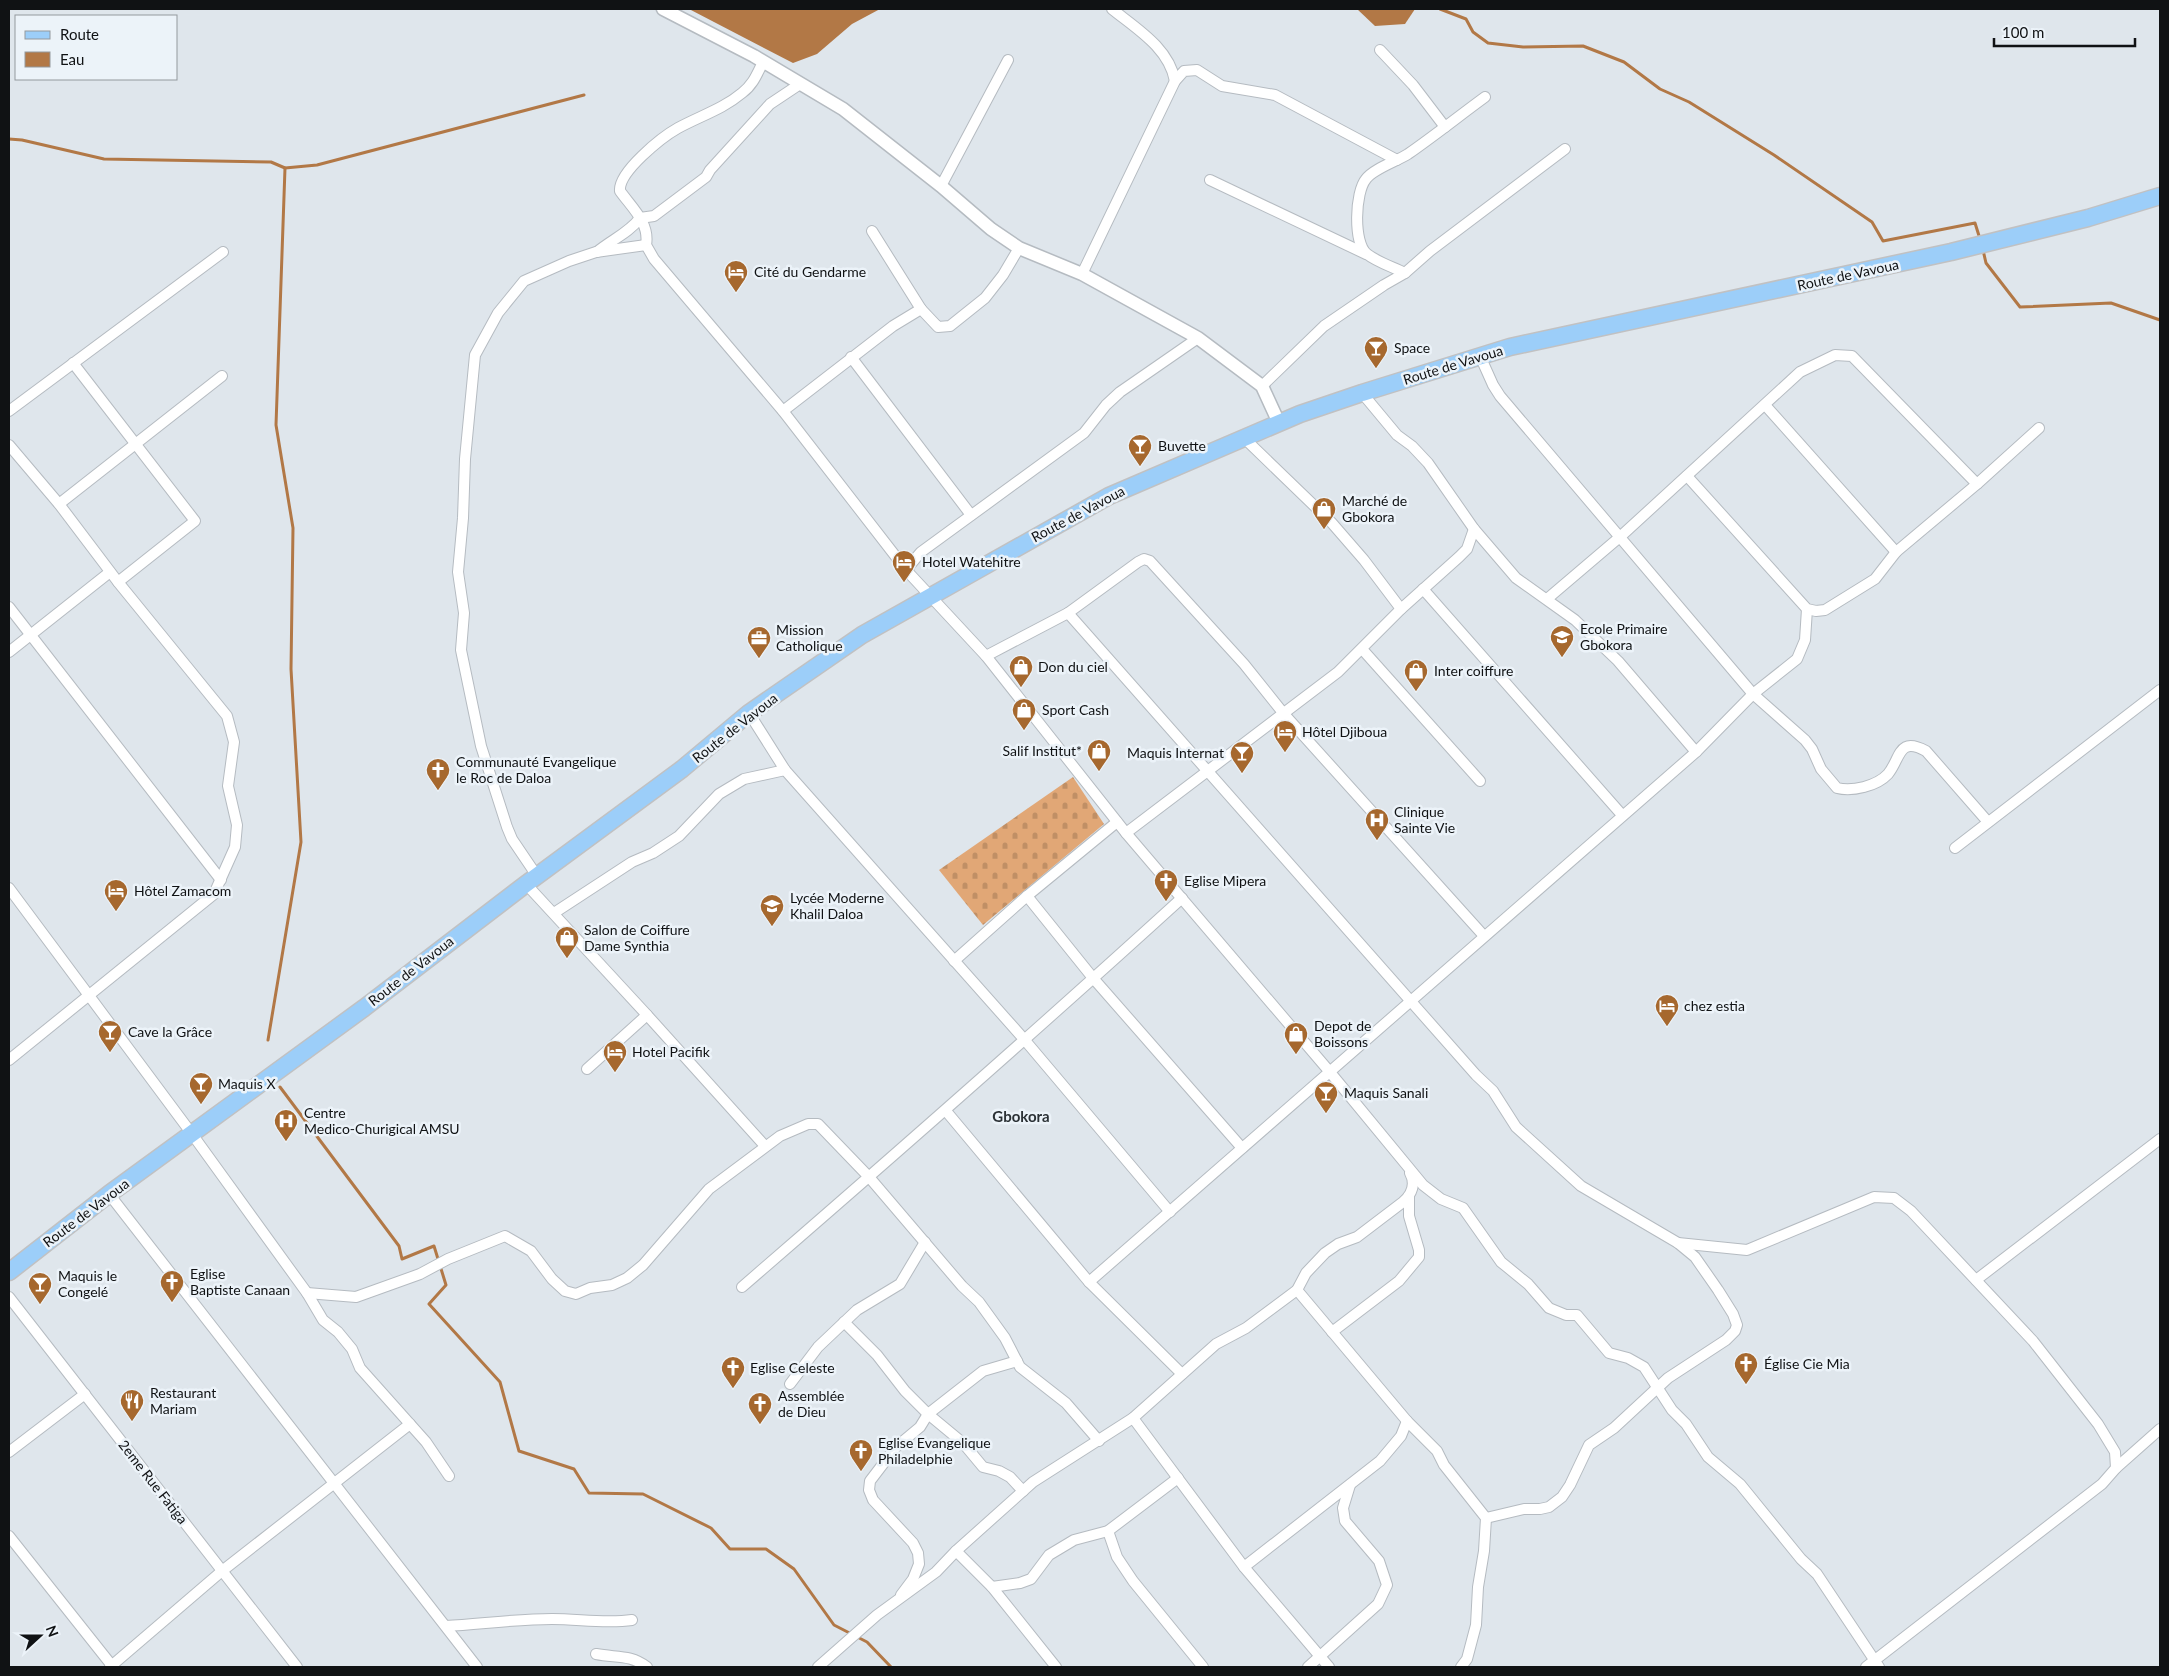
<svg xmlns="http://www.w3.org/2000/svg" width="2169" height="1676" font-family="Lato,sans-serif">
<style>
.cemetery{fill:url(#cemetery-stones)}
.water{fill:#b27846}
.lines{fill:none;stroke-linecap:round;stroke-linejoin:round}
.stream{stroke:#b27846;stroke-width:3}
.minor-casing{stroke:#b5bbc1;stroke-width:12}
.tertiary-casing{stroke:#b5bbc1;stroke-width:15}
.primary-casing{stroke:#c1c1c2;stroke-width:19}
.minor{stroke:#fff;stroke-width:10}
.tertiary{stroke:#fff;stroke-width:12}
.primary{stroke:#9ccef9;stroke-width:16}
.labels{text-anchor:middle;stroke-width:5;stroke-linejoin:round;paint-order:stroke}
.poi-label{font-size:14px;fill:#101214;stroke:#ecf3f9;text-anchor:start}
.street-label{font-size:14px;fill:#101214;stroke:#ecf3f9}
.neighbourhood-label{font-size:15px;font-weight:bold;fill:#2c3236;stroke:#ecf3f9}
</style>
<defs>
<pattern id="cemetery-stones" width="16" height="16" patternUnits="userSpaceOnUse" patternTransform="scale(1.25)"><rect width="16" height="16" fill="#e1a776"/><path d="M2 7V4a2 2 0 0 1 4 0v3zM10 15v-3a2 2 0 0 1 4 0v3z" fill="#c08f65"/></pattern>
</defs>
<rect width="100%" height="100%" fill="#dfe6ec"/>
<path class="cemetery" d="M1073,777L1104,824L983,925L939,870Z"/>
<g class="water">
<path d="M689,9H880L852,24L817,54L793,63Z"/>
<path d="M1357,9H1415L1405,24L1375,26Z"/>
</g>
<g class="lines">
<g class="stream">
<path d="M1440,9L1466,19L1473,32L1488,43L1523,47L1583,46L1624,62L1660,89L1689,102L1774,155L1872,222L1883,241L1975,223L1980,239"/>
<path d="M9,139L22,140L104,159L271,162L285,168L317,165L584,95"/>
<path d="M1983,250L1986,263L2020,307L2111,303L2160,320"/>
<path d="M268,1040L301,842L291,669L293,528L276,425L285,168"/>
<path d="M280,1087L399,1246L402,1259L434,1246L446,1285L429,1304L500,1382L519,1451L574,1469L589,1493L643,1494L711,1528L730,1549H766L794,1569L834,1625L867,1642L891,1667"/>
</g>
<g class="minor-casing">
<g id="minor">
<path d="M1112,9C1137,29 1169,48 1175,81"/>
<path d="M1380,50L1413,85L1445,127"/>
<path d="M763,62C757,74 753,85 742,93C723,109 700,116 678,128C662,137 618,172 620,191C632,208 650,223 646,245L654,259L783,411L907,571L986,656L1126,833L1329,1071L1423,1185L1441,1199L1463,1208L1501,1262L1528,1284L1549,1308L1566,1315H1577L1609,1353L1628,1358L1644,1367L1672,1410L1686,1424L1708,1457L1740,1484L1801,1559L1817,1574L1879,1667"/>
<path d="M1210,180L1366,254"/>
<path d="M941,186L1008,60"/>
<path d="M872,231L921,309"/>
<path d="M597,252C611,240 629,233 640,218L654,216L706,177L710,170L770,104L800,84"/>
<path d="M1405,273C1393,267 1377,262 1367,254C1353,243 1355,192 1366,179C1373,169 1397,161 1408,154C1434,136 1459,116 1485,97"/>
<path d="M1082,274L1175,81L1184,71L1197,70L1222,86L1275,95L1397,160"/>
<path d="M1480,356L1493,385L1500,396L1753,694L1805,740L1812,749L1821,769L1837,788C1852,792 1877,786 1888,774C1901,758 1898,736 1926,751L1988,822"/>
<path d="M851,357L971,515"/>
<path d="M73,363L195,521L118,582"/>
<path d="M1262,386L1324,326L1384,285L1405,273L1430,251L1565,149"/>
<path d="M1362,393L1397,435L1412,446L1428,463L1474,529L1516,578L1575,620L1618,661L1696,752"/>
<path d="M1765,405L1896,552"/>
<path d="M9,411L223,252"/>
<path d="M783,411L893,326L921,309L938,327L950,326L985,298L1003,275L1019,248"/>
<path d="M1243,437L1331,522L1364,560L1401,609"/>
<path d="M9,445L59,504L118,582L227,716L234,742L228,786L237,825L235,847L214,894L9,1060"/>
<path d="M1687,476L1807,609L1816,611L1825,610L1875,579L1896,552L1977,484L2039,428"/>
<path d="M59,504L222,376"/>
<path d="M907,571L910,565L921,552L1084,433L1106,405L1120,392L1198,338"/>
<path d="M1423,589L1622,815"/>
<path d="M1547,599L1621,536L1800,372L1835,355L1852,356L1977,484"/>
<path d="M9,607L221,880"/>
<path d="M1068,613L1138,562L1144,559L1150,561L1244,664L1284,714L1484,936"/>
<path d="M1362,649L1480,781"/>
<path d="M9,652L110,572"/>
<path d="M986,656L1068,613L1476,1075L1493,1091L1516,1127L1581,1186L1678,1243L1695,1257L1718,1290L1733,1314L1737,1325L1735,1331L1726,1340L1668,1378L1614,1428L1589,1445L1570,1485L1562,1497L1549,1507L1540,1509H1524L1486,1518"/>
<path d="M749,713L785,770L1023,1038L1170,1212"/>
<path d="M1126,833L1338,672L1401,609L1459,557L1467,549L1474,529"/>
<path d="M1955,848L2160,690"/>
<path d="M537,876L512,839L507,827L481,746L461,650L464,613L458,572L463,518L465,459L475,355L498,313L524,281L569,261L596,252L646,245"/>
<path d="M526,884L647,1015L587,1069"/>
<path d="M9,888L192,1134L307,1293L323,1320L338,1332L352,1349L360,1368L426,1442L449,1476"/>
<path d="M1027,896L1093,978L1242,1148"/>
<path d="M554,913L632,862L653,853L679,836L719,794L744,779L785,770"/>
<path d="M954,961L1027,896L1117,822"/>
<path d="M647,1015L765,1146"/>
<path d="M946,1111L1089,1282L1182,1374"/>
<path d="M109,1194L477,1667"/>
<path d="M1678,1243L1747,1250L1874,1197L1894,1198L1911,1211L2033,1341L2098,1424L2115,1452L2116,1468L2102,1484L1866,1667"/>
<path d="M1976,1280L2160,1139"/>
<path d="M1089,1282L1696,752L1753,694L1797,659L1805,640L1807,609"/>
<path d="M742,1287C890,1159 1037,1030 1182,898"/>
<path d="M1297,1290L1407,1421L1437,1451L1444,1465L1486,1518L1484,1551L1478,1587L1476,1625L1467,1659L1461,1667"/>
<path d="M307,1293L356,1297L420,1274L448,1259L505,1236L531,1251L552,1279L565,1291L576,1294L590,1288L612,1285L627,1278L643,1265L709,1189L780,1136L808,1124H818L869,1177L962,1286L979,1302L1005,1338L1020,1367L1066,1403L1099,1441"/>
<path d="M9,1297L297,1667"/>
<path d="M844,1322L877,1355L905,1391L928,1414L963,1443L983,1467L999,1471L1010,1477L1023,1491"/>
<path d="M1332,1332L1399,1281L1419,1257V1250L1409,1216V1196"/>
<path d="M790,1384L818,1347L857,1310L900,1284L925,1242"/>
<path d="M1133,1418L1244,1567L1329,1667"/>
<path d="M9,1452L85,1394"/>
<path d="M2116,1468L2160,1429"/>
<path d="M1108,1531L1117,1557L1133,1581L1203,1667"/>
<path d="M9,1536L113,1667"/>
<path d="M956,1551L992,1587L1056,1667"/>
<path d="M1244,1567L1380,1461L1401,1436L1407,1421"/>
<path d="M992,1587L1020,1583L1031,1579L1049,1555L1074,1540L1108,1531L1178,1478"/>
<path d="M901,1595L913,1579L919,1564L918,1553L913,1543L873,1500L869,1490L870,1481L896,1447L920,1427L928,1414L983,1371L1017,1361"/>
<path d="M446,1626C481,1624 517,1619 552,1619C579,1619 606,1624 632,1620"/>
<path d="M596,1654C616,1658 630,1654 647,1667"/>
<path d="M110,1667L222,1571L410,1424"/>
<path d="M818,1667L877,1615L936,1572L956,1551L1033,1482L1133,1418L1216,1344L1246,1328L1297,1290L1306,1273L1325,1253L1338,1244L1357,1237L1403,1202C1412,1194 1416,1184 1410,1173"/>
<path d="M1308,1667L1378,1604L1387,1585L1379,1561L1345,1521L1343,1508L1350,1485"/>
</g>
</g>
<g class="tertiary-casing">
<path id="tertiary" d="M663,9L754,56L843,109L941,186L991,229L1019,248L1082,274L1198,338L1262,386L1279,423"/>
</g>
<g class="primary-casing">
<path id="primary" d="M9,1272L109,1194L364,1008L526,884L682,769L749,713L862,635L1109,496L1300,414L1362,393L1510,347L1951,252L2088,218L2160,196"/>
</g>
<use href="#minor" class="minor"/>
<use href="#tertiary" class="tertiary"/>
<use href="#primary" class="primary"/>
</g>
<defs>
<g id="hotel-pin" transform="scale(1.25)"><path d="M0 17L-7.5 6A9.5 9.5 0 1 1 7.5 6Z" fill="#a6682e" stroke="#ecf3f9"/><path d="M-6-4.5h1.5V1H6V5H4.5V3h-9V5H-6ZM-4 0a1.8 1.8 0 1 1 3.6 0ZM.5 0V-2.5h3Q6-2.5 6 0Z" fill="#fff"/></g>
<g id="bar-pin" transform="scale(1.25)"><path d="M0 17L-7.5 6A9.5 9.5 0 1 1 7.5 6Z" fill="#a6682e" stroke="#ecf3f9"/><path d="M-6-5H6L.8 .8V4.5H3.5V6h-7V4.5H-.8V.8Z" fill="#fff"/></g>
<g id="shop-pin" transform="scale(1.25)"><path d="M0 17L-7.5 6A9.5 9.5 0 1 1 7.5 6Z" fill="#a6682e" stroke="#ecf3f9"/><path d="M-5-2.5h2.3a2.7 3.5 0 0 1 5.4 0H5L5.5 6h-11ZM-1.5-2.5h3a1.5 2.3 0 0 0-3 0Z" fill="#fff"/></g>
<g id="school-pin" transform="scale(1.25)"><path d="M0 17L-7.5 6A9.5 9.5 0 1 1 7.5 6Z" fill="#a6682e" stroke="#ecf3f9"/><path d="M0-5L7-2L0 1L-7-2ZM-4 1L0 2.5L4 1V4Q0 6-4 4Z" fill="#fff"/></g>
<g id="office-pin" transform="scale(1.25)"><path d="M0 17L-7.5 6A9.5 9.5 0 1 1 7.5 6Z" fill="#a6682e" stroke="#ecf3f9"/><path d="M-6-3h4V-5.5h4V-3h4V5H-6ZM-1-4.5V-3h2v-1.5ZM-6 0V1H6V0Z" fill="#fff"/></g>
<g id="church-pin" transform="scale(1.25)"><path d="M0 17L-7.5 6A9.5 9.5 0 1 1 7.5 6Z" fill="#a6682e" stroke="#ecf3f9"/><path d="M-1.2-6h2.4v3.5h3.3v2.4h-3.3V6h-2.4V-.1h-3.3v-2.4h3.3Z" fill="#fff"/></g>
<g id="hospital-pin" transform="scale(1.25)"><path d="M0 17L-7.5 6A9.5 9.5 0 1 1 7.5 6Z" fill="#a6682e" stroke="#ecf3f9"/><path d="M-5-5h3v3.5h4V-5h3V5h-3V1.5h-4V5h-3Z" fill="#fff"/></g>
<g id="restaurant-pin" transform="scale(1.25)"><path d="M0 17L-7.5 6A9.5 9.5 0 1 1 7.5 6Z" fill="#a6682e" stroke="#ecf3f9"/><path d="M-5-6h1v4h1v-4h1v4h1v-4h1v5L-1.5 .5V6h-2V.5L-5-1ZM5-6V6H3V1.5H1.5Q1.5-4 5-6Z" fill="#fff"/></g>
</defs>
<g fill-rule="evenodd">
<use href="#hotel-pin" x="736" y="272"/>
<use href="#bar-pin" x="1376" y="348"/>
<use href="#bar-pin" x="1140" y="446"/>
<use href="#shop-pin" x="1324" y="509"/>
<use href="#hotel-pin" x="904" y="562"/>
<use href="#school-pin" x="1562" y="637"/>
<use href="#office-pin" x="759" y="638"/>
<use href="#shop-pin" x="1021" y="667"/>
<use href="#shop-pin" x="1416" y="671"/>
<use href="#shop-pin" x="1024" y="710"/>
<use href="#hotel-pin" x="1285" y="732"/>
<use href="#shop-pin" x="1099" y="751"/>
<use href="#bar-pin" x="1242" y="753"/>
<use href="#church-pin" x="438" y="770"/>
<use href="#hospital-pin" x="1377" y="820"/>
<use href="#church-pin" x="1166" y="881"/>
<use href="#hotel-pin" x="116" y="891"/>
<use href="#school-pin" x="772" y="906"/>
<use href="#shop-pin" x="567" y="938"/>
<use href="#hotel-pin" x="1667" y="1006"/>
<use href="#bar-pin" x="110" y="1032"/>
<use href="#shop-pin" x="1296" y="1034"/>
<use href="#hotel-pin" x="615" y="1052"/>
<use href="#bar-pin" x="201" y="1084"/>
<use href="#bar-pin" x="1326" y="1093"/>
<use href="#hospital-pin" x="286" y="1121"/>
<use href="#church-pin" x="172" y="1282"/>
<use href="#bar-pin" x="40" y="1284"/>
<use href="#church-pin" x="1746" y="1364"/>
<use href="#church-pin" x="733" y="1368"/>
<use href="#restaurant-pin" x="132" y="1401"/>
<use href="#church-pin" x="760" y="1404"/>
<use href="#church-pin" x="861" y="1451"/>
</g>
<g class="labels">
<g class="poi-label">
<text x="754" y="277">Cité du Gendarme</text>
<text x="1394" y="353">Space</text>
<text x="1158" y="451">Buvette</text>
<text x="1342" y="506">Marché de<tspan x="1342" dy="16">Gbokora</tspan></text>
<text x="922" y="567">Hotel Watehitre</text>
<text x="1580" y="634">Ecole Primaire<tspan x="1580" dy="16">Gbokora</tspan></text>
<text x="776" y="635">Mission<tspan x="776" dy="16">Catholique</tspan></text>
<text x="1038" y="672">Don du ciel</text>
<text x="1434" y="676">Inter coiffure</text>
<text x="1042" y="715">Sport Cash</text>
<text x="1302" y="737">Hôtel Djiboua</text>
<text x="1082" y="756" text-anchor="end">Salif Institut*</text>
<text x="1224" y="758" text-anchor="end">Maquis Internat</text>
<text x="456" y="767">Communauté Evangelique<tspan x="456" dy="16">le Roc de Daloa</tspan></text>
<text x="1394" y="817">Clinique<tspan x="1394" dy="16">Sainte Vie</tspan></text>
<text x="1184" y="886">Eglise Mipera</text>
<text x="134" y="896">Hôtel Zamacom</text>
<text x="790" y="903">Lycée Moderne<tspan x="790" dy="16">Khalil Daloa</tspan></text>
<text x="584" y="935">Salon de Coiffure<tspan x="584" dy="16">Dame Synthia</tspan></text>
<text x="1684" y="1011">chez estia</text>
<text x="1314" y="1031">Depot de<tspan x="1314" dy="16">Boissons</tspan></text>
<text x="128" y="1037">Cave la Grâce</text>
<text x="632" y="1057">Hotel Pacifik</text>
<text x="218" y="1089">Maquis X</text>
<text x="1344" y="1098">Maquis Sanali</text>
<text x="304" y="1118">Centre<tspan x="304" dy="16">Medico-Churigical AMSU</tspan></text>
<text x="190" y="1279">Eglise<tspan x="190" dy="16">Baptiste Canaan</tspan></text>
<text x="58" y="1281">Maquis le<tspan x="58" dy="16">Congelé</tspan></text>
<text x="1764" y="1369">Église Cie Mia</text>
<text x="750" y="1373">Eglise Celeste</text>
<text x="150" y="1398">Restaurant<tspan x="150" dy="16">Mariam</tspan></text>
<text x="778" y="1401">Assemblée<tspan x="778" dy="16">de Dieu</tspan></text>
<text x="878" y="1448">Eglise Evangelique<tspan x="878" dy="16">Philadelphie</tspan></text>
</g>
<g class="street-label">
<text transform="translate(1848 275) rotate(-12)" y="5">Route de Vavoua</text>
<text transform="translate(1453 365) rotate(-17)" y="5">Route de Vavoua</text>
<text transform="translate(1078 514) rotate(-28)" y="5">Route de Vavoua</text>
<text transform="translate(735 728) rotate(-38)" y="5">Route de Vavoua</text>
<text transform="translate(411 971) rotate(-38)" y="5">Route de Vavoua</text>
<text transform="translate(86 1213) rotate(-37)" y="5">Route de Vavoua</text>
<text transform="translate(153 1482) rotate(52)" y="5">2eme Rue Fatiga</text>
</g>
<g class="neighbourhood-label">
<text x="1021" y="1122">Gbokora</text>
</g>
</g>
<rect width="2169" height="1676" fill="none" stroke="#101214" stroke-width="20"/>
<rect x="15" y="15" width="162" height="65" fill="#ecf3f9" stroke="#94999d"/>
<rect x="25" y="31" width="25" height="8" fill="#9ccef9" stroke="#94999d"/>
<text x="60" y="40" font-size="15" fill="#101214">Route</text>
<rect x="25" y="52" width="25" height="15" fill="#b27846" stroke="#94999d"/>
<text x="60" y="65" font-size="15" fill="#101214">Eau</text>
<g transform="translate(40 1636) rotate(69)" stroke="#ecf3f9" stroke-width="4" paint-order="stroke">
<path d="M0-4L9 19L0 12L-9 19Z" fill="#101214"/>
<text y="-8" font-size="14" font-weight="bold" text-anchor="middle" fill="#101214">N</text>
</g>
<path d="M1994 38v8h141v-8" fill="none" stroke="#101214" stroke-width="2.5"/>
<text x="2002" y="38" font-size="15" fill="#101214" stroke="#ecf3f9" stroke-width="4" paint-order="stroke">100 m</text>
</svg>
